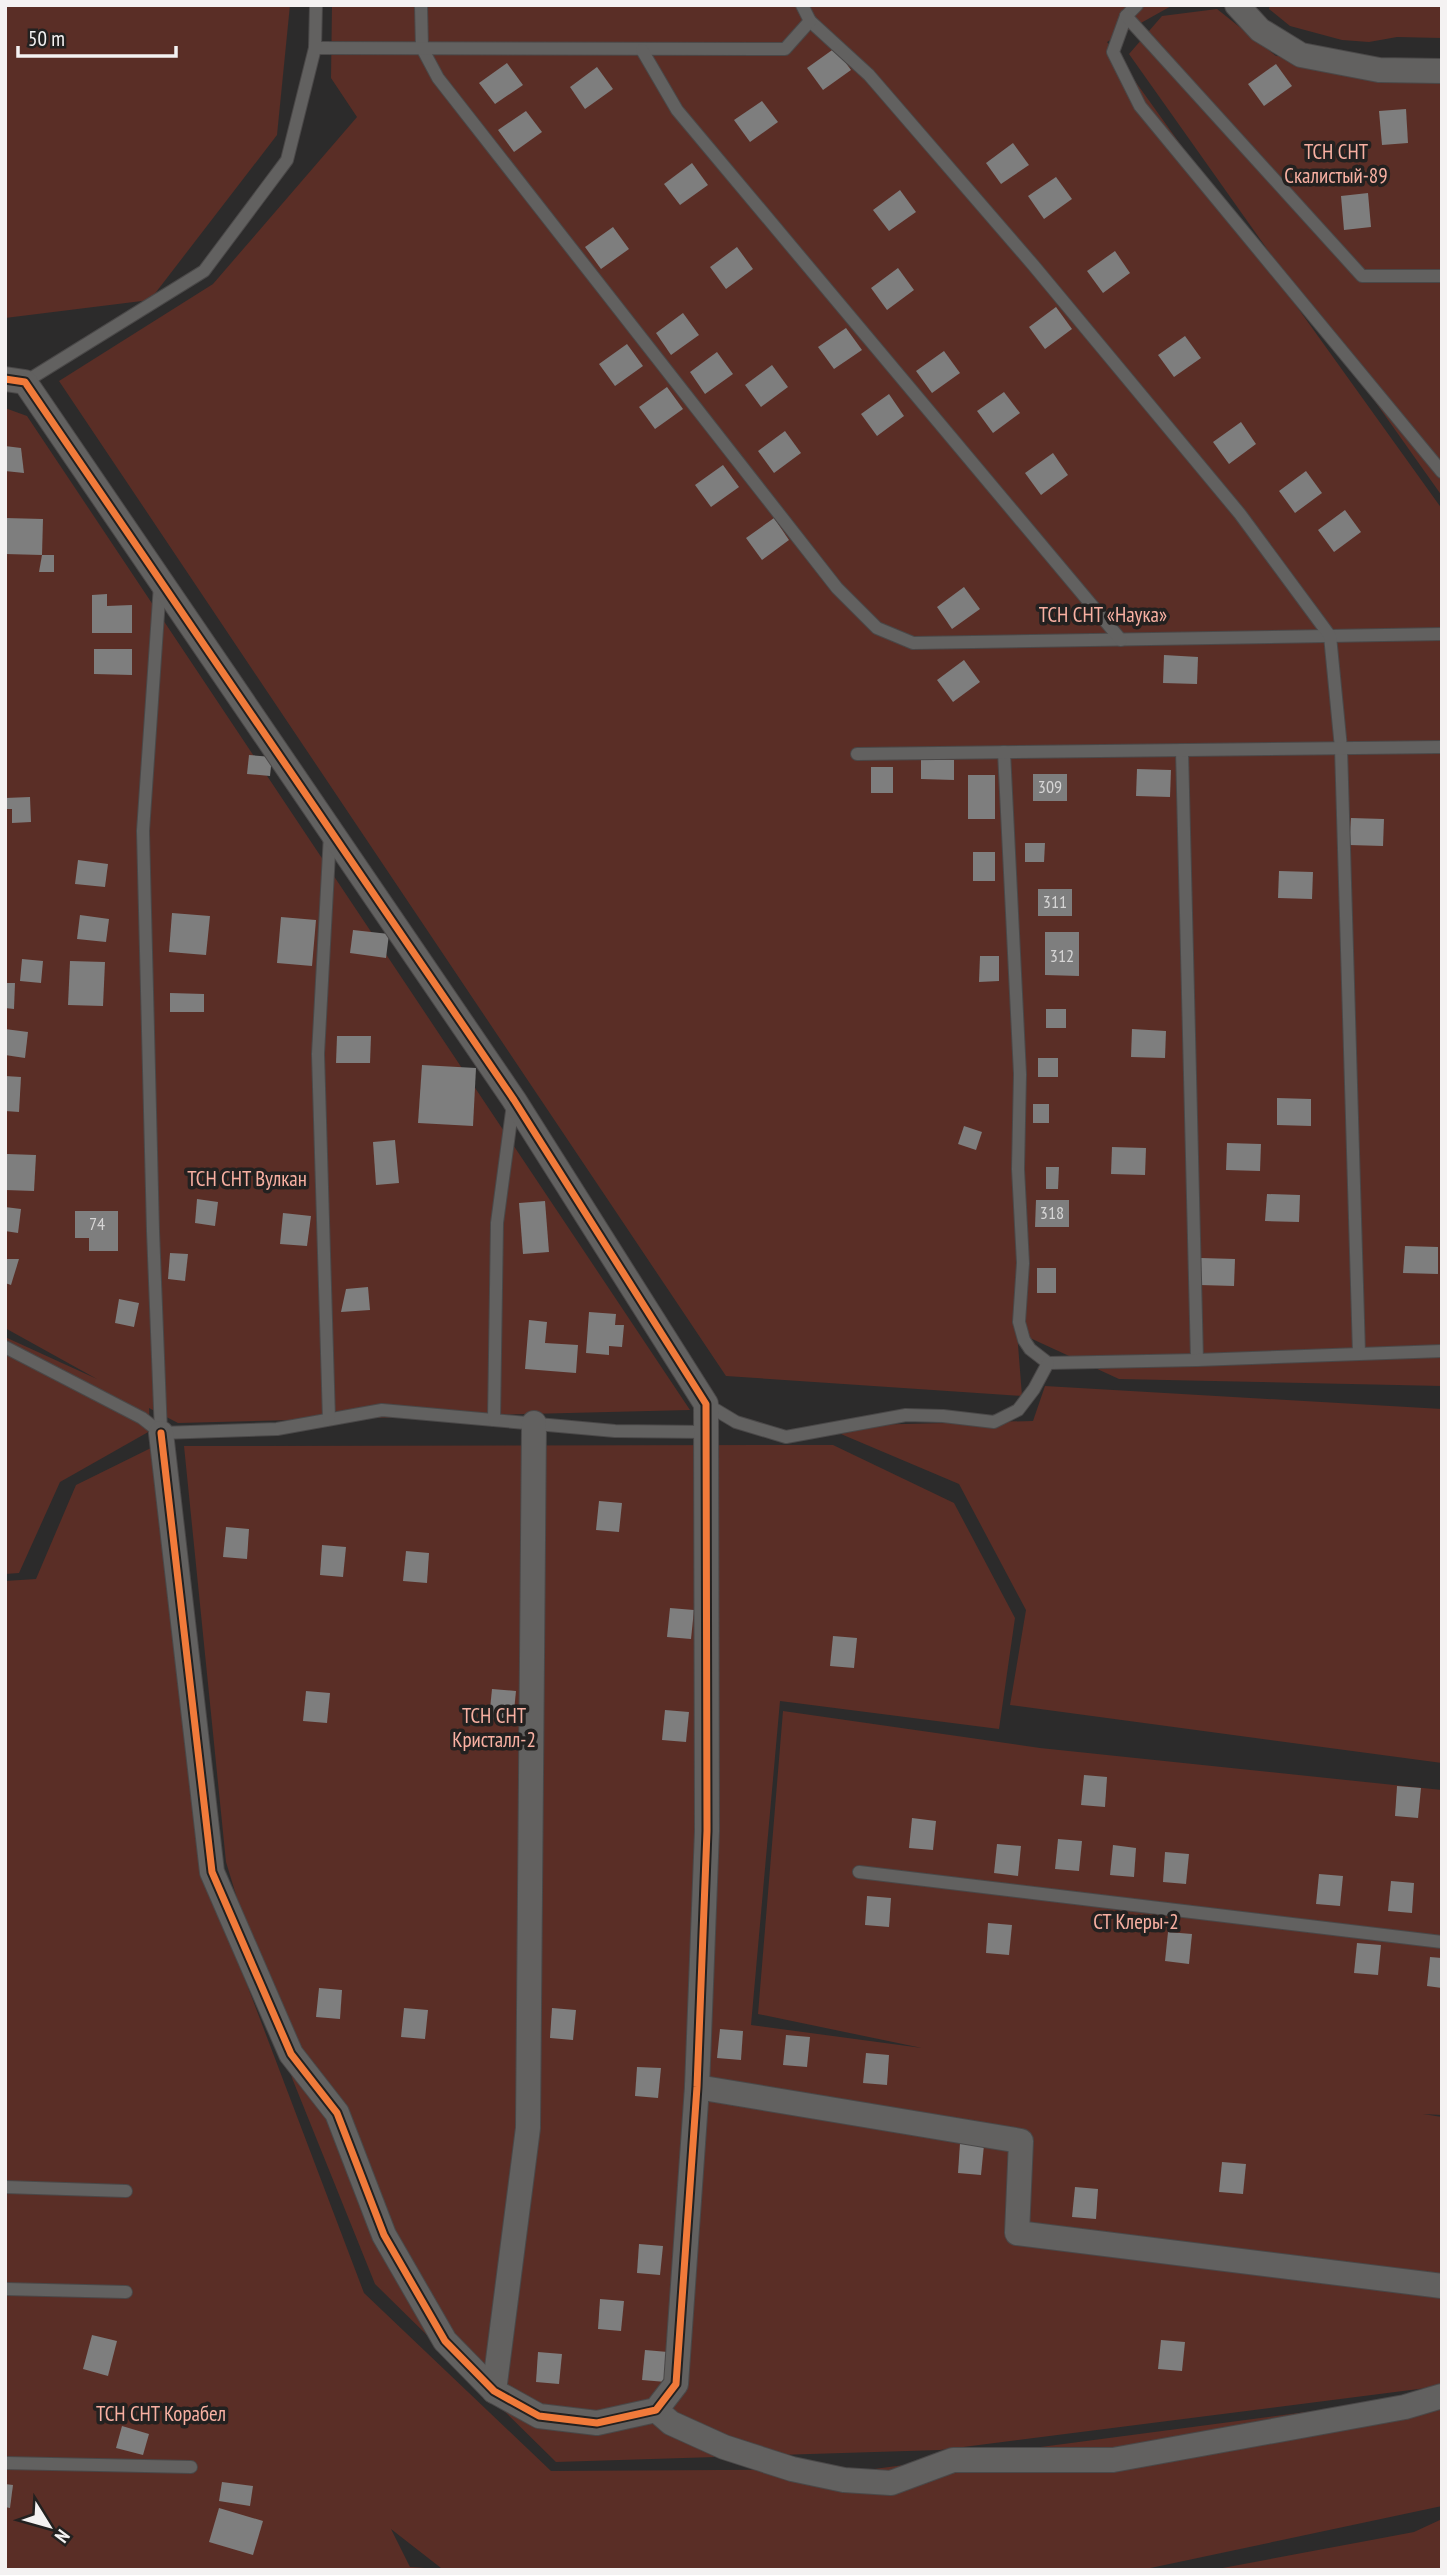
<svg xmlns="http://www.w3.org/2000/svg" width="1447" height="2575" font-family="'PT Sans Narrow',sans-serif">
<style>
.green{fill:#5a2e26;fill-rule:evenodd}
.building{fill:#7e7e7e}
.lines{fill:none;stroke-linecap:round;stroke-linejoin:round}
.lane-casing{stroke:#4a4848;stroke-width:14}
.street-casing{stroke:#4a4848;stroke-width:26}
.lane{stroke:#626160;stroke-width:12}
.street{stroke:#626160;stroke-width:24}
.cycleway-casing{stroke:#232120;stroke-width:11}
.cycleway{stroke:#f17a3a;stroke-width:7}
.labels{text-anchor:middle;stroke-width:7;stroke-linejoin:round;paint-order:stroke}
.number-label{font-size:18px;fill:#d6d5d5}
.park-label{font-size:21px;fill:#f8b0a2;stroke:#232120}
</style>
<rect width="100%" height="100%" fill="#2c2b2b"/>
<g class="green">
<path d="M5,5H290L277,135L150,300L5,318Z"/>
<path d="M332,5H1173L1107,42L1442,509V1386L1119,1379L1017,1332L1022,1396L726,1376L59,381L213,284L357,117L331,78Z"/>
<path d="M1270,5H1442V38L1397,37L1369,42L1342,40L1290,26L1269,9Z"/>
<path d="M1217,9L1276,56L1442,59V496L1129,54L1162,16Z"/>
<path d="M5,408L27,416L690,1410L178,1423L149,1408L150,1431L60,1482L19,1573L5,1574V1337L97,1379L5,1328Z"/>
<path d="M1045,1386L1442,1409V1763L1010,1705L1026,1610L959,1484L822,1426L1033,1421Z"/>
<path d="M157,1445L216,1903L364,2293L551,2471L874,2469L1442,2394V2506L1141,2570H5V1581L36,1579L76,1485ZM391,2529L441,2568L440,2569L410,2567Z"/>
<path d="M833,1445L954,1503L1015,1618L999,1729L780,1701L751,2025L922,2048L758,2014L783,1711L1040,1748L1442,1790V2115L1423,2114L1442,2117V2386L940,2450L556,2462L375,2284L292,2078L226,1862L184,1446Z"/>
<path d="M1442,2519V2570H1212L1414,2532Z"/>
</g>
<g class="building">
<path d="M835,48L851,70L823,90L807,68Z"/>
<path d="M507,63L523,85L495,104L479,83Z"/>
<path d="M1276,64L1292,86L1264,106L1248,84Z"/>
<path d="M597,67L613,89L585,109L570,87Z"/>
<path d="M762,101L778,122L750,142L734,120Z"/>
<path d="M1406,109L1408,143L1382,145L1379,111Z"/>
<path d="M526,111L542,132L514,152L498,130Z"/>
<path d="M1013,143L1029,165L1001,184L986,163Z"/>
<path d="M692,163L708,185L680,205L664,184Z"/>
<path d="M1056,177L1072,199L1044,219L1028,196Z"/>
<path d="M900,190L916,212L889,231L873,210Z"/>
<path d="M1368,193L1371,227L1344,230L1341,196Z"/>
<path d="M613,227L629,249L601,269L585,247Z"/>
<path d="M737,247L753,269L726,289L710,267Z"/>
<path d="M1115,251L1130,273L1103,293L1087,271Z"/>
<path d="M898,268L914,290L887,310L871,288Z"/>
<path d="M1056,307L1072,329L1045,349L1029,327Z"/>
<path d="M683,313L699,335L671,355L656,333Z"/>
<path d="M846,328L862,350L834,369L818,347Z"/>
<path d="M1185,336L1201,358L1174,377L1158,355Z"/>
<path d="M627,344L643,366L615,386L599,364Z"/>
<path d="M944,351L960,373L932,393L916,371Z"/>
<path d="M717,352L733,374L705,394L690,372Z"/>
<path d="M772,365L788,387L761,407L745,385Z"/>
<path d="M667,387L683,409L655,429L639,407Z"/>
<path d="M1004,392L1020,413L993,433L977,411Z"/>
<path d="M889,394L904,416L877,436L861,414Z"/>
<path d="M1241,422L1256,444L1229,464L1213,442Z"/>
<path d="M785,431L801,453L774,473L758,451Z"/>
<path d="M5,446L21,448L24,473L5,471Z"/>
<path d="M1053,453L1068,475L1041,495L1025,473Z"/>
<path d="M723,465L739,487L711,507L695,485Z"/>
<path d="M1306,471L1322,493L1295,513L1279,491Z"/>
<path d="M1345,510L1361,532L1334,552L1318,530Z"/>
<path d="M5,518L43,519L42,555L5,554Z"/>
<path d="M774,518L789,540L762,560L746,538Z"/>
<path d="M42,555H54V572H39Z"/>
<path d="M964,587L980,609L952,629L937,607Z"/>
<path d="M107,594V606L132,605V633H92V595Z"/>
<path d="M94,649H132V675L94,674Z"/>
<path d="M1164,655L1198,657L1197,684L1163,683Z"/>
<path d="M964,660L980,682L953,702L937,680Z"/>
<path d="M249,755L272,757L270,776L247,774Z"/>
<path d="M921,759L954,760V780L921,779Z"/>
<rect x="871" y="767" width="22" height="26"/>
<path d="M1137,769L1171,770L1170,797L1136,796Z"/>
<rect x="1033" y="774" width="34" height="27"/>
<rect x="968" y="775" width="27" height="44"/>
<path d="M30,797L31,822L12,823V809H5V798Z"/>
<path d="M1351,818L1384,819L1383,846L1349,845Z"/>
<path d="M1025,843H1045L1044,862H1025Z"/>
<rect x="973" y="852" width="22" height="29"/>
<path d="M78,860L108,864L105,887L75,884Z"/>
<path d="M1279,871L1313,872L1312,899L1278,898Z"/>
<rect x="1038" y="889" width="34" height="27"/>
<path d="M172,913L210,916L206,955L169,952Z"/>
<path d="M80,915L109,919L106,942L77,939Z"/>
<path d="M281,917L316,920L312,966L277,963Z"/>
<path d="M353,930L389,934L386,958L350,953Z"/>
<path d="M1045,932H1079V976L1045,975Z"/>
<path d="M980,956H999V981L979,982Z"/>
<path d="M22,959L43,961L41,983L20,981Z"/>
<path d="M70,961L105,962L103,1006L68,1005Z"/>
<path d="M5,983H15L14,1009L5,1008Z"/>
<path d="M170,993L204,994V1012H170Z"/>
<rect x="1046" y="1009" width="20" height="19"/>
<path d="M5,1029L28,1032L25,1058L5,1055Z"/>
<path d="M1132,1029L1166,1031L1165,1058L1131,1057Z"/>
<path d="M337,1036H371L370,1063H336Z"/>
<rect x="1038" y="1058" width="20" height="19"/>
<path d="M422,1065L476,1068L473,1126L418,1123Z"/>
<path d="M5,1076L21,1077L19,1112L5,1111Z"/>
<path d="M1277,1098L1311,1099V1126L1277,1125Z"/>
<rect x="1033" y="1104" width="16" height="19"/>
<path d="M964,1126L982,1132L976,1150L958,1144Z"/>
<path d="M395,1140L399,1183L376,1185L373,1142Z"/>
<path d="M1227,1143L1261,1144L1260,1171L1226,1170Z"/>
<path d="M1112,1147L1146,1148L1145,1175L1111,1174Z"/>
<path d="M7,1154L36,1155L34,1191L5,1190Z"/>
<path d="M1046,1167H1059L1058,1189H1046Z"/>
<path d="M1267,1194L1300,1195L1299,1222L1265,1221Z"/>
<path d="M197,1199L218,1202L215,1226L195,1223Z"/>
<path d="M1036,1200H1069V1227H1035Z"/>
<path d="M545,1201L549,1252L523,1254L519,1203Z"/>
<path d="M5,1207L21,1209L18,1233L5,1231Z"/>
<path d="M75,1211H118V1251H89V1238H75Z"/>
<path d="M283,1213L311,1216L307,1246L280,1244Z"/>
<path d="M1405,1246L1438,1247V1274L1403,1273Z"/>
<path d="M170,1253L188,1254L185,1281L168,1279Z"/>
<path d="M1201,1258L1235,1259L1234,1286L1200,1285Z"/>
<path d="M5,1259H19L11,1285L5,1283Z"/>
<rect x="1037" y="1268" width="19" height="25"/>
<path d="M368,1287L370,1310L341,1312L346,1289Z"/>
<path d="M119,1299L139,1303L134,1327L115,1323Z"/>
<path d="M589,1312L616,1314L615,1325H624L622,1347L609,1346V1355L586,1353Z"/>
<path d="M529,1320L547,1322L545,1343L578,1345L576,1373L525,1369Z"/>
<path d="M599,1501L622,1503L619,1532L596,1530Z"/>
<path d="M226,1527L249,1529L247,1559L223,1557Z"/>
<path d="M322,1545L346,1547L343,1577L320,1575Z"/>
<path d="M406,1551L429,1553L427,1583L403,1581Z"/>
<path d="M670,1608L694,1610L691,1639L667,1637Z"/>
<path d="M833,1636L857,1638L854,1668L830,1666Z"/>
<path d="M492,1689L516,1691L513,1721L489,1719Z"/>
<path d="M306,1691L330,1693L327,1723L303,1721Z"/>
<path d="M665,1710L689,1712L686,1742L662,1740Z"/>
<path d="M1084,1775L1107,1777L1105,1807L1081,1805Z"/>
<path d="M1397,1786L1421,1788L1418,1818L1395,1816Z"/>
<path d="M912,1818L936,1821L933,1850L909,1848Z"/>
<path d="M1058,1839L1082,1841L1079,1871L1055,1869Z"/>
<path d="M997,1844L1021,1846L1018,1876L994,1873Z"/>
<path d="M1113,1845L1136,1848L1134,1877L1110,1875Z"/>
<path d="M1165,1852L1189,1854L1186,1884L1163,1882Z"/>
<path d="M1319,1874L1343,1876L1340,1906L1316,1904Z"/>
<path d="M1391,1881L1414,1883L1412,1913L1388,1911Z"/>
<path d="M867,1896L891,1898L889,1927L865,1925Z"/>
<path d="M988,1923L1012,1925L1009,1955L986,1953Z"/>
<path d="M1168,1932L1192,1934L1189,1964L1165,1961Z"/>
<path d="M1357,1943L1381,1945L1378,1975L1354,1973Z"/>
<path d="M1430,1957L1442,1958V1988L1427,1986Z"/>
<path d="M319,1988L342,1990L340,2019L316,2017Z"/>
<path d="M404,2008L428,2010L425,2039L401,2037Z"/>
<path d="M552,2008L576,2010L573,2040L550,2038Z"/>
<path d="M720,2029L743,2031L741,2060L717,2058Z"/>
<path d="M786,2035L810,2037L807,2067L783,2065Z"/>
<path d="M866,2053L889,2055L887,2085L863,2083Z"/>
<path d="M637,2067L661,2068L658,2098L635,2096Z"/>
<path d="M960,2143L984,2145L981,2175L958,2173Z"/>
<path d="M1222,2162L1246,2164L1243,2194L1219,2192Z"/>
<path d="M1075,2187L1098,2189L1096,2219L1072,2217Z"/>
<path d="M639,2244L663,2246L660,2275L637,2273Z"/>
<path d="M600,2299L624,2301L621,2331L598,2329Z"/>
<path d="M92,2335L117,2341L108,2376L83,2369Z"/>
<path d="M1161,2340L1185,2342L1182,2371L1158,2369Z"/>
<path d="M645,2350L668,2352L666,2382L642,2380Z"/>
<path d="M538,2352L562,2354L559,2384L536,2382Z"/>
<path d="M122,2426L149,2434L143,2455L116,2448Z"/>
<path d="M222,2482L253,2486L250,2506L219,2501Z"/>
<path d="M5,2484L13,2485L10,2508L5,2507Z"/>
<path d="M219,2508L263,2521L253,2555L209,2542Z"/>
</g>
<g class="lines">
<g class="lane-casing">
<g id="lane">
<path d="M421,5L422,48L438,78L837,588L877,628L913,643L1442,634"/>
<path d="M1137,5L1126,16L1113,52L1140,106L1442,472"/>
<path d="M1126,16L1362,276H1442"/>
<path d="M810,21L869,75L1034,266L1240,514L1330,636L1341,748L1359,1353"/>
<path d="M315,48L785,49L810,21L802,5"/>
<path d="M642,50L677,110L1121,640"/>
<path d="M25,382L204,271L287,160L315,48L316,5"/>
<path d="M160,585L143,831L153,1231L161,1433"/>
<path d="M1182,750L1197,1360"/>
<path d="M1004,752L1020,1074L1018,1169L1023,1263L1019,1322L1024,1340L1030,1349L1048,1363L1197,1360L1442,1351"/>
<path d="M857,754L1442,747"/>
<path d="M5,1347L142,1418L161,1433L277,1429L382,1410L615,1431L706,1432"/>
<path d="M706,1404L736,1422L786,1437L906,1415L943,1416L994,1422L1018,1410L1034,1389L1048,1363"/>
<path d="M329,1419L318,1054L330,835"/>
<path d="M494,1420L497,1223L513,1104"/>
<path d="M859,1872L1442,1942"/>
<path d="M5,2187L126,2191"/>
<path d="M5,2289L126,2292"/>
<path d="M5,2463L191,2467"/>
</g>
</g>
<g class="street-casing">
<g id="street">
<path d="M1237,5L1260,30L1301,55L1379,70L1442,71"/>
<path d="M5,379L25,382L514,1100L706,1404L707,1831L697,2087L676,2384L656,2410L597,2423L539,2416L494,2391L445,2341L384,2235L337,2113L291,2054L212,1872L161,1433"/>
<path d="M697,2087L1021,2141L1017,2233L1442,2286"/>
<path d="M494,2391L528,2128L534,1423"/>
<path d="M656,2410L671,2423L724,2447L792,2469L844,2480L891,2483L953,2460H1113L1405,2407L1442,2396"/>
</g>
</g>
<use href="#lane" class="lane"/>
<use href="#street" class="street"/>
<g class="cycleway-casing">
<path id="cycleway" d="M5,379L25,382L514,1100L706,1404L707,1831L697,2087L676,2384L656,2410L597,2423L539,2416L494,2391L445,2341L384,2235L337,2113L291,2054L212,1872L161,1433"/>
</g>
<use href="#cycleway" class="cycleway"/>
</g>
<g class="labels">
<g class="number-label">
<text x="1050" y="793">309</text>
<text x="1055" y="908">311</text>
<text x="1062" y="962">312</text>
<text x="1052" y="1219">318</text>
<text x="97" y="1230">74</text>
</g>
<g class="park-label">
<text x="1336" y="159">ТСН СНТ<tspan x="1336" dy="24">Скалистый-89</tspan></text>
<text x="1103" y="622">ТСН СНТ «Наука»</text>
<text x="247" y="1186">ТСН СНТ Вулкан</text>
<text x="494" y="1723">ТСН СНТ<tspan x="494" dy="24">Кристалл-2</tspan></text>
<text x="1136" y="1929">СТ Клеры-2</text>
<text x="161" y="2421">ТСН СНТ Корабел</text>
</g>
</g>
<rect width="1447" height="2575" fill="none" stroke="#f4f2f2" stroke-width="14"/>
<g transform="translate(49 2526) rotate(127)" stroke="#232120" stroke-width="5" paint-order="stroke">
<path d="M0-5L12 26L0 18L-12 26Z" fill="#f4f2f2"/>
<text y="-10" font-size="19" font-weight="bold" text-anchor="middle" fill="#f4f2f2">N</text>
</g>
<path d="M18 46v10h158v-10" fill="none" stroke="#f4f2f2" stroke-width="3.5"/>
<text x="28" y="46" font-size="21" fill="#f4f2f2" stroke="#232120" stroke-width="5" paint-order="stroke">50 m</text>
</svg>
